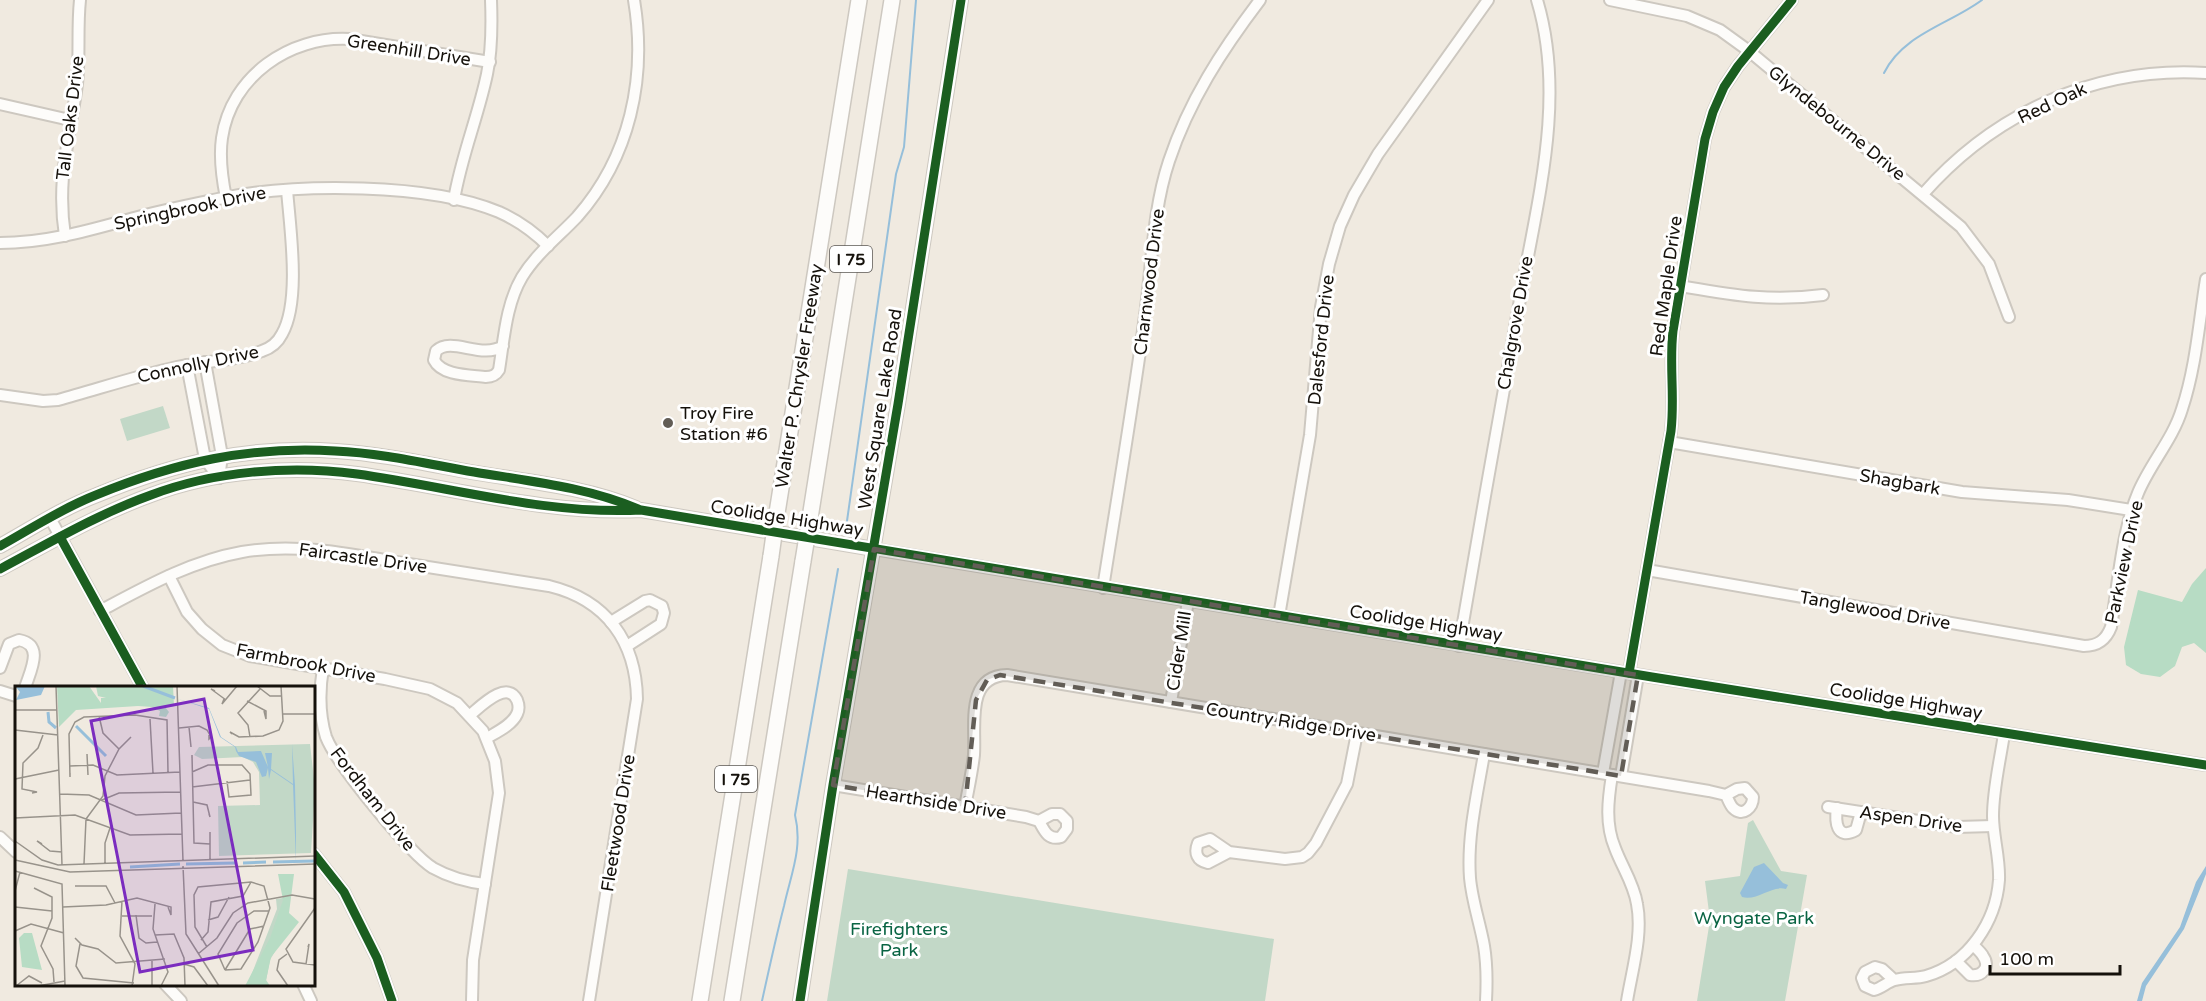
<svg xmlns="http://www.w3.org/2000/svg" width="2206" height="1001" font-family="'Varela Round',sans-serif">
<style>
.green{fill:#c2d8c7}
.forest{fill:#b7dcc4}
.water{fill:#96bfda}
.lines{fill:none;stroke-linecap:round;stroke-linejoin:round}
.stream{stroke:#96bfda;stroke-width:2}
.minor-casing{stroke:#cdc8c0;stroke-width:14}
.major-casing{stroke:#cdc8c0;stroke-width:16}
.highway-casing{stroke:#cdc8c0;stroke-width:18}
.minor{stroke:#fdfcfa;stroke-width:10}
.major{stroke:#fdfcfa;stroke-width:14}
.highway{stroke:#fdfcfa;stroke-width:15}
.highway-bridge-casing{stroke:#cdc8c0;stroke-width:18;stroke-linecap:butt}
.highway-bridge{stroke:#fdfcfa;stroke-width:15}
.cycleway-casing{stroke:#fff;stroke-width:13}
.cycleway{stroke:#1b5e20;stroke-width:9}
.marked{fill:#625d56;fill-opacity:0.2;stroke:#625d56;stroke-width:4.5;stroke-dasharray:12 8;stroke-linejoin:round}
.poi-dot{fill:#625d56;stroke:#fff;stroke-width:2}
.labels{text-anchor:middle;stroke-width:6;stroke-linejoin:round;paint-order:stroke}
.shield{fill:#fff;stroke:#5b5854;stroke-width:1.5}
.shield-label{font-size:16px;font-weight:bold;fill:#15110b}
.street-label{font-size:18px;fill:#15110b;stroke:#fff}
.poi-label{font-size:18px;fill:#15110b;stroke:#fff;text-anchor:start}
.park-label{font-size:18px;fill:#096443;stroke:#fff}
.inset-river{fill:none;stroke:#96bfda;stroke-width:3}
.inset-road{fill:none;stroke:#98938b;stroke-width:1.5}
.view{fill:#7b2cbf;fill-opacity:0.15;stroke:#7b2cbf;stroke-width:3}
.inset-edge{fill:none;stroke:#15110b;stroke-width:3}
</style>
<rect width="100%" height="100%" fill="#f0eae0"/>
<g class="green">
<path d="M163,406L170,428L127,441L120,419Z"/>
<path d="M1753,820L1781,871L1807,875L1785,1001H1697L1710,920L1705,881L1740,876L1748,823Z"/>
<path d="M848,869L1274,939L1265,1001H827Z"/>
</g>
<path class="forest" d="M2206,568V653L2194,643L2182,647L2175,666L2160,677L2141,674L2126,665L2124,647L2138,590L2182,602L2192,584Z"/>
<g class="water">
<path d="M1764,863L1783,883L1788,885L1786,889C1771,885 1758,901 1742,897L1740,893L1754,867Z"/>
<path d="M2206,866V874L2184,929L2146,986L2142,1001H2137L2142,983L2180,927L2196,882Z"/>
</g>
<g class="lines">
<g class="stream">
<path d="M1884,73C1903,34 1950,24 1982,0"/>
<path d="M847,521L896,174L904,147L916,0"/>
<path d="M762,1001C769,969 776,937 784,906C791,874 803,848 795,815L838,569"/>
</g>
<g class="minor-casing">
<g id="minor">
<path d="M1610,0L1687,16L1720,30L1749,51L1961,227L1989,264L2009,317"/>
<path d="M0,104L70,120"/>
<path d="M1923,194C1995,112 2097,66 2206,73"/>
<path d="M226,198C222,178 219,158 222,138C231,76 290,36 349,39L490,62"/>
<path d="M454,200C461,157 478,117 487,74C492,50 492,25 491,0"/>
<path d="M65,236C56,178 70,139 77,84C80,56 77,28 80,0"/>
<path d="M0,243C47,243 90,230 134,218C163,210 194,204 223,198C298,183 429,183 499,212C517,220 534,232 548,246"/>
<path d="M1680,286C1733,295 1769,302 1823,295"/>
<path d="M503,346C481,360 452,336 436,351L434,360C442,376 470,375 486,377C493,377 496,375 499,370C504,339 506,304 522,277C536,254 558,237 577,217C630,157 647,78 634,0"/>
<path d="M205,362L222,456L219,478"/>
<path d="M187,365L205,459L219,478"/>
<path d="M0,395L43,401L58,400C98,389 137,376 177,367C204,361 236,361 262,351C271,348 278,342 282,334C301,301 290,228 287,190"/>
<path d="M1669,442L1962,492L2068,500L2131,510"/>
<path d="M50,518L143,688"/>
<path d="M874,549L1652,677L2206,765"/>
<path d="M1647,570L2084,646C2098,646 2106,640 2111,627C2118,585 2122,531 2138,493C2150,464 2173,439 2182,409C2196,367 2199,322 2206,279"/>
<path d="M169,576L187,612L202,629L222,645L250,656L385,679L430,689L457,703L483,731L495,761L499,793L473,960L472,1001"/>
<path d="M1103,588C1117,499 1132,411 1144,323C1152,269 1152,212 1169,161C1189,101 1222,50 1260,0"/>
<path d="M100,611C145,587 191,561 242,552C294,543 346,553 396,562C447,570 498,578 549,586C607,600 636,642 637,699L589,1001"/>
<path d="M1279,616L1310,435L1321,307L1329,264L1340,226L1354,195L1378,154L1488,0"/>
<path d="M611,622L645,601L650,600L662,606L664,613L661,624L627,646"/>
<path d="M1459,646C1478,532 1499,419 1519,305C1536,205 1567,100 1537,0"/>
<path d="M0,668L9,644L19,640C45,645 30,671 25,688"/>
<path d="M323,668C319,692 319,714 326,737C336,763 409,853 433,868C449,877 467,882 485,884"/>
<path d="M1629,673L1671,431C1675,397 1669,364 1673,331L1705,139L1713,112L1724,87L1738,66L1792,0"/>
<path d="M0,691L16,696"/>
<path d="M1171,702L1188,601"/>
<path d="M470,715C480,707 507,679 517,700C519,705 519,710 517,714C512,725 497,732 487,738"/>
<path d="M1484,754C1477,795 1467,837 1470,878C1472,901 1480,923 1484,946C1487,964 1487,982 1486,1001"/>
<path d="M1603,773L1621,672"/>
<path d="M1612,775C1608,800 1605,824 1615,848C1622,867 1634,884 1637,904C1643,935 1632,970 1627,1001"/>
<path d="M1621,776L1638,675"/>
<path d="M833,785L1026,817L1039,821C1044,830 1048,841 1061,837L1067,829V821L1060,814H1052L1039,821"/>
<path d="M965,807C968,790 972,773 974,755C976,726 965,676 1007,675L1709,791L1726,795C1728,799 1730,805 1733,808C1743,818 1753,807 1753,797L1745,788L1737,789L1726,795"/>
<path d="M1828,807L1957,827L1993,826"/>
<path d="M1837,808C1835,821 1836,841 1856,830L1861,812"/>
<path d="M0,837L16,852"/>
<path d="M1229,852L1208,863C1197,861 1194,853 1198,843L1210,839L1229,852L1285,859L1302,857L1308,853L1316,843L1347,784L1357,733"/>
<path d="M314,854L344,892L377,958L392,1001"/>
<path d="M1956,961L1970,975C1982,977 1991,967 1983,956C1981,952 1976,948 1973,945"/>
<path d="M1894,980L1882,969L1875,967L1865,972L1862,978L1865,986L1874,990C1882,988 1887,982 1895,980C1905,977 1916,979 1926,976C1968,964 1996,922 1999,880C2000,858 1993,837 1993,816C1993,789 2000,761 2004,734"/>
<path d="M165,984L181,1001"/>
<path d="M303,984L311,1001"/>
</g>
</g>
<g class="major-casing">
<g id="major">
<path d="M0,546C32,528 63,508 97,495C177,462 250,445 336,451C382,454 427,464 471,472C524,481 587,487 636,508"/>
<path d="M0,569C49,543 98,514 151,495C214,471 290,465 357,474C451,487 546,515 641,510L874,549"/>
<path d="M800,1001L833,785L898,404L961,0"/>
</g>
</g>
<g class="highway-casing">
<g id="highway">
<path d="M777,513L859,0"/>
<path d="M810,518L892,0"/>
<path d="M700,1001L771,556"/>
<path d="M732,1001L803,561"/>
</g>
</g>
<use href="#minor" class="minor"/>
<use href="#major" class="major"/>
<use href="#highway" class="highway"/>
<g class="highway-bridge-casing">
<g id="highway-bridge">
<path d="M771,556L777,513"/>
<path d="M803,561L810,518"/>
</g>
</g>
<use href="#highway-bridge" class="highway-bridge"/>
<g class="cycleway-casing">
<g id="cycleway">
<path d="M60,537L143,688"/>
<path d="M0,546C32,528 63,508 96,495C176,462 249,446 335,451C382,453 428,464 474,472C528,481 587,487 638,509"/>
<path d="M0,569C49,543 98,514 151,495C214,471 290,465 357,474C451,487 546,515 641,510L1652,677L2206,765"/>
<path d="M1629,673L1671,431C1675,397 1669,364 1673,331L1705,139L1713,112L1724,87L1738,66L1792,0"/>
<path d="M314,854L344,892L377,958L392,1001"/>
<path d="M800,1001L833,785L898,404L961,0"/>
</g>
</g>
<use href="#cycleway" class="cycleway"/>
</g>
<path class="marked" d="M874,549L1638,675L1621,776L1000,675L987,680L976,700L965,807L833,785Z"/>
<circle class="poi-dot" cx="668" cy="423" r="6"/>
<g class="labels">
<g class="shield">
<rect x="830" y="246" width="42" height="26" rx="4.5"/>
<rect x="715" y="766" width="42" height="26" rx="4.5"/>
</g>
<g class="shield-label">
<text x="851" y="265">I 75</text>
<text x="736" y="785">I 75</text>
</g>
<g class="street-label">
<text transform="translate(409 50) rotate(9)" y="6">Greenhill Drive</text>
<text transform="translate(2052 103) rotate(-25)" y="6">Red Oak</text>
<text transform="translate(70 118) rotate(-83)" y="6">Tall Oaks Drive</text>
<text transform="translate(1837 123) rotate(39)" y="6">Glyndebourne Drive</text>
<text transform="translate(190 208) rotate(-12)" y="6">Springbrook Drive</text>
<text transform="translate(1149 282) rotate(-83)" y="6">Charnwood Drive</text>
<text transform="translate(1666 286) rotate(-82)" y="6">Red Maple Drive</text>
<text transform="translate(1515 323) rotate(-80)" y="6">Chalgrove Drive</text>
<text transform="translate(1321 340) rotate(-84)" y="6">Dalesford Drive</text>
<text transform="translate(198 364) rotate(-12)" y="6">Connolly Drive</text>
<text transform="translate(799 376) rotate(-81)" y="6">Walter P. Chrysler Freeway</text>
<text transform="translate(880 409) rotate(-81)" y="6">West Square Lake Road</text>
<text transform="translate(1900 482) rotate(10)" y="6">Shagbark</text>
<text transform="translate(787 518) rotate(9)" y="6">Coolidge Highway</text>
<text transform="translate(363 558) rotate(8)" y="6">Faircastle Drive</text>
<text transform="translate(2124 562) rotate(-78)" y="6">Parkview Drive</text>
<text transform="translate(1875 610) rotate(10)" y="6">Tanglewood Drive</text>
<text transform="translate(1426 623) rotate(9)" y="6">Coolidge Highway</text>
<text transform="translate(1179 651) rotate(-81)" y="6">Cider Mill</text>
<text transform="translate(306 663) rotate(11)" y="6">Farmbrook Drive</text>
<text transform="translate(1906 701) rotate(9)" y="6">Coolidge Highway</text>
<text transform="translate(1291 722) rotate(9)" y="6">Country Ridge Drive</text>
<text transform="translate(373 799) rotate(52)" y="6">Fordham Drive</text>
<text transform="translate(936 802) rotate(9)" y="6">Hearthside Drive</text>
<text transform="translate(1911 819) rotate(8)" y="6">Aspen Drive</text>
<text transform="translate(618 823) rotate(-81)" y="6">Fleetwood Drive</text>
</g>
<g class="poi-label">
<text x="680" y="419">Troy Fire<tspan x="680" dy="21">Station #6</tspan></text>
</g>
<g class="park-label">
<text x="1754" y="924">Wyngate Park</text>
<text x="899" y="935">Firefighters<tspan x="899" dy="21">Park</tspan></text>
</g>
</g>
<g transform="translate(15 686)">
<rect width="300" height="300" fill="#f0eae0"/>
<path d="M295,58L300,102L296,167L204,170L203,120L245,119L244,86L238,76L228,71L187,73L179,69L184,61ZM274,211L266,255L255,274L251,295L255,300H232L262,223L261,213Z" fill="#c2d8c7"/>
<path d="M42,0H74L86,17V12H91L83,10L81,0H158L159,20L150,21L154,26L151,31L144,30L145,25L137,21L123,20L61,24L44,41ZM263,188H279L274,227L284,236L256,271L251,294L255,300H230L255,252L268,214ZM9,247H17L27,284L7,281L4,252Z" fill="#b7dcc4"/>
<path d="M0,0H30L26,9L1,14L5,6ZM279,0L281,46L277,58L280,99L281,147V176L278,99L256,84L254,93L253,82L251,90L247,91L241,76L224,70L221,65L220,61L205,51L194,23L163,13L194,22L206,51L221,61L223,66L246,65L253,81L250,67H257L256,83L278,98L277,58L281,46Z" fill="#96bfda"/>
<path class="inset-river" d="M128,0L160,12M33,26L34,36L41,42M61,40L91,70M258,176L299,175M228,177L251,176M171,178L220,177M115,181L165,178"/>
<path class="inset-road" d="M41,0L47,179M162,0L168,175M242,0L255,10H267M200,5L196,3L211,14M209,13L207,18L222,0M232,15L251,25V33L249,25M0,24H42M267,28H300M84,30L88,47L104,63M135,33L138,87M174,41L176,61M164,42L184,40L192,44L196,51L194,53V49M0,44L43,49M217,48L215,46L224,51L248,50L264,44L268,35L266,0M235,51L233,39L223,27L245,3M72,68L73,89M177,72V69L179,157L195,158M55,80L78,79L102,89L165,86M177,86L193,79H227L235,88L236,109L214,111L212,95M55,87V91L54,48L60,36L69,31L120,29L152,34L153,86M0,93L44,84M177,101L235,94M17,107L22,106L7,103L8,77L23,62L28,49M45,108L74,109L121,129L166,127M87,114L104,107L166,106M178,116L192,119L195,131L194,128M0,132L60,129L115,149L167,148M195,150V146V174M0,155L27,174L43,179L300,170M27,158L22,155L35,165L47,166M0,174L55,186L300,178M90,177V157L95,142M69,178L71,133L88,110L90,90L104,63L116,51M168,180L171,248L204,300M0,185L47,198L50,300M60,200H91L100,217M19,202L37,211V232L26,260L38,283L39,296M0,205L5,186M107,215L105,250L120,278L117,300M140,218L138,243L153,286L146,300M0,221L37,225M48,221L91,219L122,212L156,221V229L153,221M300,222L271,263L278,276L300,279M121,229L124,252L131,257L142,256M107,230H137M193,234L203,231L214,211M0,245L16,238L49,247M140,249L159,248L169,272L170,300M60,252L67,259L83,263L101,277L150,273M186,254L193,246L196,216L228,210L236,196M65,258L61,280L68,292L119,297M192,261L180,241L179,209L183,201L236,196L249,200L255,222L243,256L226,283L210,284M183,268L202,252L218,227L233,217L277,209L300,213M272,268L264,274L262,284L273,300M137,275V300M169,278L179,281L193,300M291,278L294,258L293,261M210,284L203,268L222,237L239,225H254M210,284L235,243L249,240M1,300L14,290L27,297M23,300L50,295"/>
<path class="view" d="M189,13L238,264L125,286L76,35Z"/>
<rect width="300" height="300" class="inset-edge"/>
</g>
<path d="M1990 965v9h130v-9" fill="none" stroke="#15110b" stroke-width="3"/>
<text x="1999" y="965" font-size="18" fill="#15110b" stroke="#ffffff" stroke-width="4.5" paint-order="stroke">100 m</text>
</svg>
